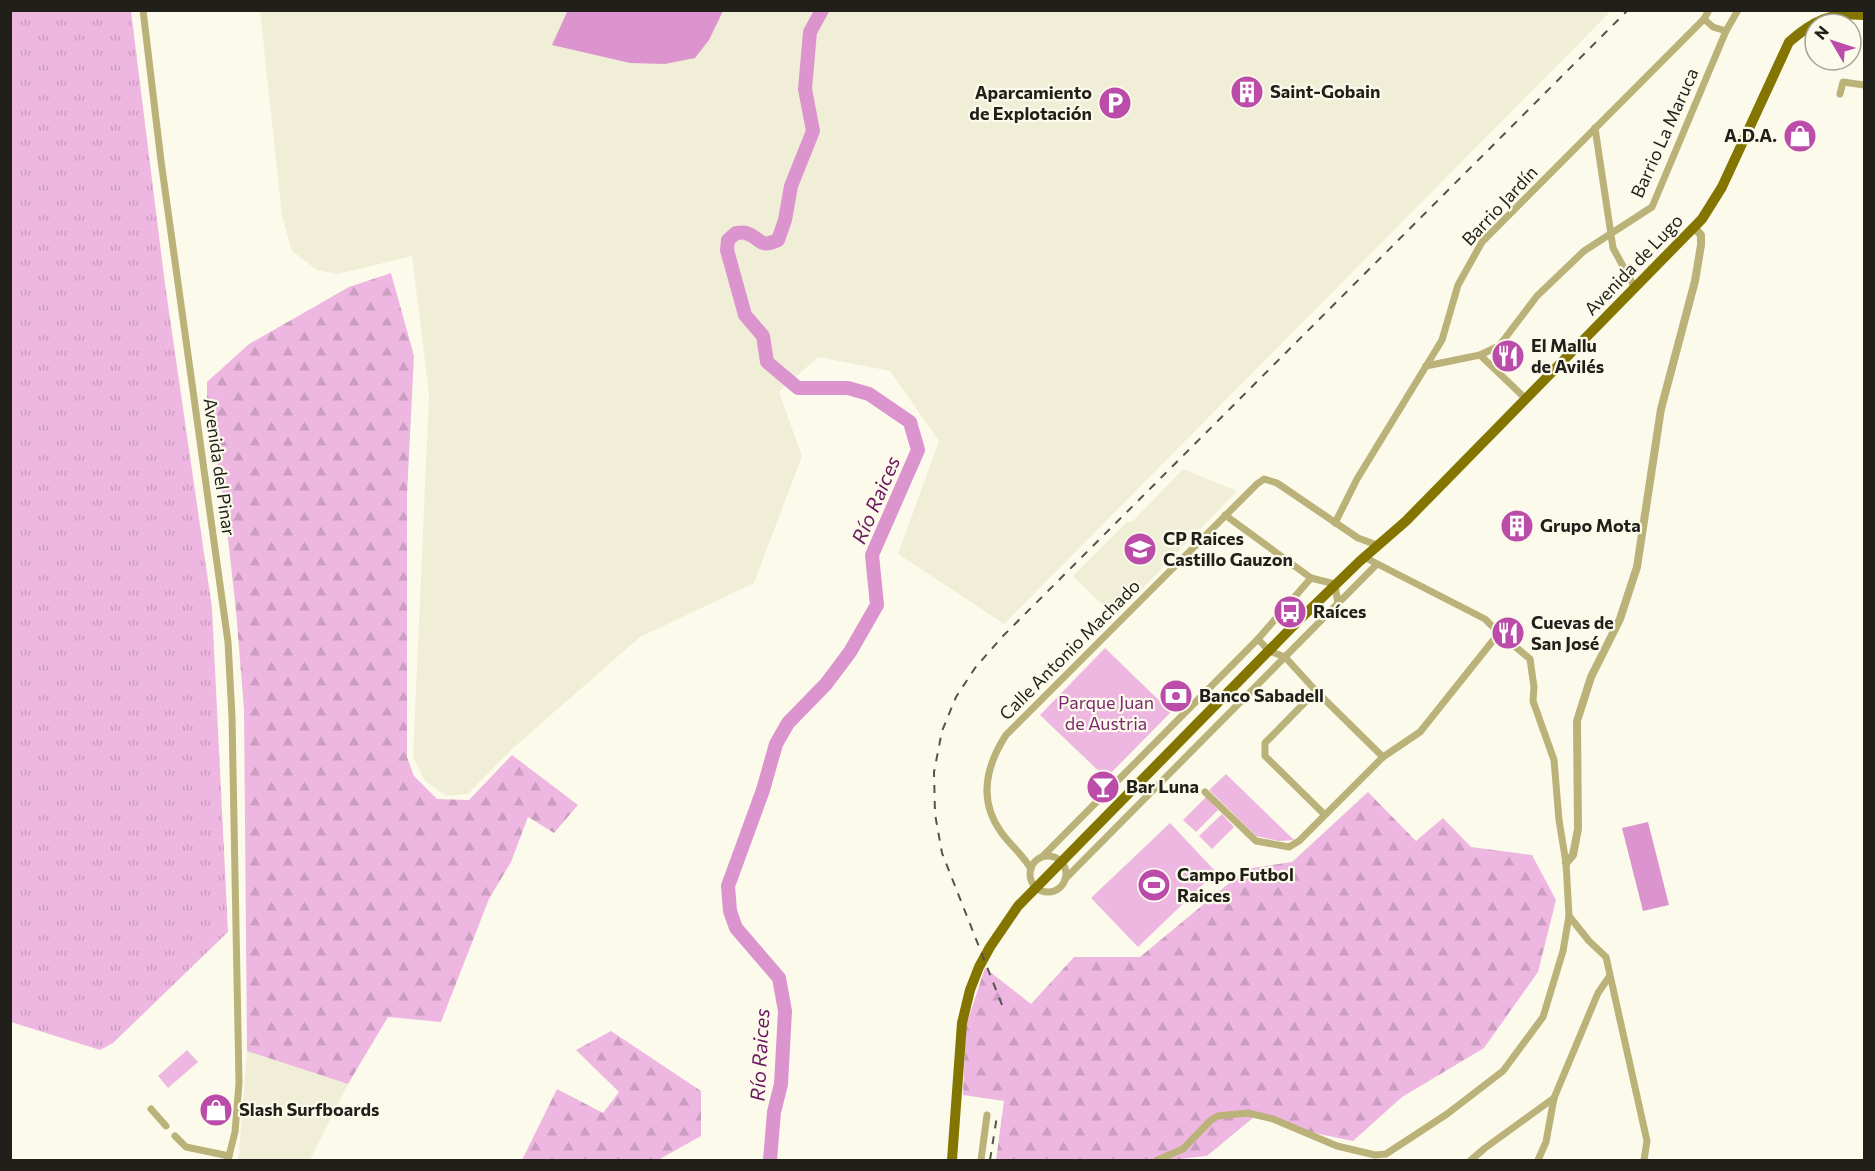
<svg xmlns="http://www.w3.org/2000/svg" width="1875" height="1171" font-family="Commissioner,sans-serif">
<style>
.built{fill:#f1eed8}
.grass{fill:url(#grass-tufts)}
.forest{fill:url(#forest-firs)}
.green{fill:#edb7e1}
.water{fill:#db94cd}
.lines{fill:none;stroke-linecap:round;stroke-linejoin:round}
.river{stroke:#db94cd;stroke-width:14}
.minor{stroke:#bbb279;stroke-width:7}
.tertiary{stroke:#bbb279;stroke-width:8}
.primary{stroke:#837500;stroke-width:10}
.rail{stroke:#54534b;stroke-width:2;stroke-dasharray:8 8;stroke-linecap:butt}
.labels{text-anchor:middle;stroke-width:4.5;stroke-linejoin:round;paint-order:stroke}
.poi-label{font-size:18px;font-weight:bold;fill:#201f1a;stroke:#fcfbeb;text-anchor:start}
.street-label{font-size:18px;fill:#201f1a;stroke:#fcfbeb}
.park-label{font-size:18px;fill:#7b296f;stroke:#fcfbeb}
.water-label{font-size:20px;font-style:italic;fill:#6b1860;stroke:#fcfbeb}
</style>
<defs>
<pattern id="grass-tufts" width="24" height="20" patternUnits="userSpaceOnUse" patternTransform="scale(1.5)"><rect width="24" height="20" fill="#edb7e1"/><path d="M3 7l-1-3M5 7V3M7 7l1-3M15 17l-1-3M17 17v-4M19 17l1-3" fill="none" stroke="#cb9dc0"/></pattern>
<pattern id="forest-firs" width="22" height="20" patternUnits="userSpaceOnUse" patternTransform="scale(1.5)"><rect width="22" height="20" fill="#edb7e1"/><path d="M5 1l3.5 6h-7zM16 11l3.5 6h-7z" fill="#cb9dc0"/></pattern>
</defs>
<rect width="100%" height="100%" fill="#fcfbeb"/>
<g class="built">
<path d="M260,11H1611L1004,624L898,554L939,441L890,371L818,357L779,392L802,456L754,583L640,637L512,749L468,794L446,796L425,781L413,757L429,395L412,256L338,274L317,270L292,251L282,216Z"/>
<path d="M1183,469L1237,491L1115,617L1073,576L1127,522L1133,521Z"/>
<path d="M247,1051L348,1084L310,1160H237L239,1153Z"/>
</g>
<path class="grass" d="M10,11H131L165,284L212,608L228,932L113,1043L100,1050L11,1022Z"/>
<g class="forest">
<path d="M391,273L414,356L407,495V757L414,776L437,799L469,800L512,755L578,805L554,833L528,817L511,862L489,899L441,1022L388,1017L348,1084L247,1051L244,709L236,611L224,503L207,405V382L249,344L349,287Z"/>
<path d="M1368,792L1416,841L1443,818L1471,847L1532,855L1556,900L1538,972L1484,1048L1402,1097L1353,1141L1319,1134L1254,1117L1207,1156L1170,1160H996L1004,1101L963,1095L966,1026L985,968L1031,1004L1074,957H1140L1246,869L1292,862Z"/>
<path d="M611,1031L701,1091V1136L658,1160H522L557,1089L603,1113L619,1092L576,1050Z"/>
</g>
<g class="green">
<path d="M1105,648L1171,712L1106,778L1040,715Z"/>
<path d="M1226,774L1294,840L1279,841L1256,836L1209,790Z"/>
<path d="M1206,797L1218,810L1196,832L1183,820Z"/>
<path d="M1222,814L1234,827L1212,849L1199,836Z"/>
<path d="M1170,823L1216,872L1138,947L1091,898Z"/>
<path d="M187,1050L198,1062L168,1088L158,1076Z"/>
</g>
<g class="water">
<path d="M568,10H723V11L709,40L695,58L665,64L630,63L552,45Z"/>
<path d="M1648,822L1669,905L1643,911L1622,828Z"/>
</g>
<g class="lines">
<path class="river" d="M770,1160L774,1112L781,1084L785,1011L779,978L736,928L730,911L728,886L763,790L776,744L788,723L826,684L850,652L877,605L872,555L918,450L910,422L869,394L848,388H798L767,362L763,336L745,315L727,250L728,240L736,233C739,233 743,232 746,233C762,238 758,249 778,240L785,220L791,186L813,131L805,89L810,32L822,10"/>
<g class="minor">
<path d="M143,10L161,161L228,642L232,717L239,1083L235,1132L228,1160"/>
<path d="M1704,19L1713,27L1726,31"/>
<path d="M1840,94L1843,82L1864,85"/>
<path d="M1595,128L1613,248L1635,288"/>
<path d="M1480,355L1526,399"/>
<path d="M1426,366L1480,355L1499,346L1537,296L1584,251L1652,207L1726,31L1738,10"/>
<path d="M1225,515L1311,578L1335,584L1338,604"/>
<path d="M1335,523L1357,479L1442,340L1458,285L1482,242L1704,19L1709,10"/>
<path d="M1258,639L1269,651L1285,657L1316,691L1383,757"/>
<path d="M1316,691L1265,743V756L1324,814"/>
<path d="M1205,792L1256,841L1289,847L1299,841L1383,757L1420,732L1499,633"/>
<path d="M1043,856L1258,639L1311,578"/>
<circle cx="1048" cy="874" r="18"/>
<path d="M1031,869C1024,856 1010,845 1001,832C978,800 986,766 1006,735L1257,484L1264,479L1277,483L1358,538L1377,545"/>
<path d="M1065,879L1376,565"/>
<path d="M1569,916L1589,941L1606,957L1647,1141L1644,1160"/>
<path d="M151,1109L166,1126"/>
<path d="M175,1136L186,1147L229,1156"/>
<path d="M981,1160L987,1115"/>
<path d="M1157,1160L1183,1149L1211,1120L1218,1116L1248,1113L1273,1119L1337,1146L1375,1155L1386,1154L1447,1114L1503,1071L1543,1017L1563,951L1569,916L1566,863L1559,820L1554,760L1533,701L1534,687L1530,659L1499,633L1485,619L1364,557"/>
<path d="M1471,1160L1485,1148L1554,1098"/>
<path d="M1538,1160L1546,1142L1554,1098L1598,993L1609,977"/>
</g>
<path class="tertiary" d="M1566,863L1573,855L1578,829L1577,721L1591,677L1620,619L1637,567L1661,409L1695,281L1701,245V235L1694,227"/>
<path class="primary" d="M952,1160L962,1023L970,990L979,967L990,947L1018,906L1299,620L1360,561L1406,521L1702,219L1722,187L1789,42C1813,21 1831,12 1864,15"/>
<g class="rail">
<path d="M1002,1005L942,853L935,814L934,772L942,731L956,697L975,668L1002,637L1628,10"/>
<path d="M990,1160L997,1116"/>
</g>
</g>
<defs>
<g id="building-disc" transform="scale(1.725)"><circle r="9.5" fill="#bb4ca9" stroke="#fcfbeb"/><path d="M-4-6H4V6H1V3H-1V6H-4ZM-2.5-4.3h1.7v1.8h-1.7ZM.8-4.3h1.7v1.8H.8ZM-2.5-1h1.7V.8h-1.7ZM.8-1h1.7V.8H.8Z" fill="#fff"/></g>
<g id="parking-disc" transform="scale(1.725)"><circle r="9.5" fill="#bb4ca9" stroke="#fcfbeb"/><path d="M-3.5-5.5H1a3.5 3.5 0 0 1 0 7H-1V5.5H-3.5ZM-1-3.4V-.6H.8a1.4 1.4 0 0 0 0-2.8Z" fill="#fff"/></g>
<g id="shop-disc" transform="scale(1.725)"><circle r="9.5" fill="#bb4ca9" stroke="#fcfbeb"/><path d="M-5-2.5h2.3a2.7 3.5 0 0 1 5.4 0H5L5.5 6h-11ZM-1.5-2.5h3a1.5 2.3 0 0 0-3 0Z" fill="#fff"/></g>
<g id="restaurant-disc" transform="scale(1.725)"><circle r="9.5" fill="#bb4ca9" stroke="#fcfbeb"/><path d="M-5-6h1v4h1v-4h1v4h1v-4h1v5L-1.5 .5V6h-2V.5L-5-1ZM5-6V6H3V1.5H1.5Q1.5-4 5-6Z" fill="#fff"/></g>
<g id="school-disc" transform="scale(1.725)"><circle r="9.5" fill="#bb4ca9" stroke="#fcfbeb"/><path d="M0-5L7-2L0 1L-7-2ZM-4 1L0 2.5L4 1V4Q0 6-4 4Z" fill="#fff"/></g>
<g id="bus-disc" transform="scale(1.725)"><circle r="9.5" fill="#bb4ca9" stroke="#fcfbeb"/><path d="M-5-6H5V4H4V6H2V4H-2V6H-4V4H-5ZM-3.5-4V0h7V-4ZM-3.5 1.2v1.5H-2V1.2ZM2 1.2v1.5H3.5V1.2Z" fill="#fff"/></g>
<g id="bank-disc" transform="scale(1.725)"><circle r="9.5" fill="#bb4ca9" stroke="#fcfbeb"/><path d="M-6-4H6V4H-6ZM0-2.3a2.3 2.3 0 1 0 0 4.6a2.3 2.3 0 1 0 0-4.6Z" fill="#fff"/></g>
<g id="bar-disc" transform="scale(1.725)"><circle r="9.5" fill="#bb4ca9" stroke="#fcfbeb"/><path d="M-6-5H6L.8 .8V4.5H3.5V6h-7V4.5H-.8V.8Z" fill="#fff"/></g>
<g id="stadium-disc" transform="scale(1.725)"><circle r="9.5" fill="#bb4ca9" stroke="#fcfbeb"/><path d="M0-5a6.5 5 0 1 0 0 10a6.5 5 0 1 0 0-10ZM-3.5-1.8h7v3.6h-7Z" fill="#fff"/></g>
</defs>
<g fill-rule="evenodd">
<use href="#building-disc" x="1247" y="92"/>
<use href="#parking-disc" x="1115" y="103"/>
<use href="#shop-disc" x="1800" y="136"/>
<use href="#restaurant-disc" x="1508" y="356"/>
<use href="#building-disc" x="1517" y="526"/>
<use href="#school-disc" x="1140" y="549"/>
<use href="#bus-disc" x="1290" y="612"/>
<use href="#restaurant-disc" x="1508" y="633"/>
<use href="#bank-disc" x="1176" y="696"/>
<use href="#bar-disc" x="1103" y="787"/>
<use href="#stadium-disc" x="1154" y="885"/>
<use href="#shop-disc" x="216" y="1110"/>
</g>
<g class="labels">
<g class="poi-label">
<text x="1270" y="98">Saint-Gobain</text>
<text x="1092" y="99" text-anchor="end">Aparcamiento<tspan x="1092" dy="21">de Explotación</tspan></text>
<text x="1777" y="142" text-anchor="end">A.D.A.</text>
<text x="1531" y="352">El Mallu<tspan x="1531" dy="21">de Avilés</tspan></text>
<text x="1540" y="532">Grupo Mota</text>
<text x="1163" y="545">CP Raices<tspan x="1163" dy="21">Castillo Gauzon</tspan></text>
<text x="1313" y="618">Raíces</text>
<text x="1531" y="629">Cuevas de<tspan x="1531" dy="21">San José</tspan></text>
<text x="1199" y="702">Banco Sabadell</text>
<text x="1126" y="793">Bar Luna</text>
<text x="1177" y="881">Campo Futbol<tspan x="1177" dy="21">Raices</tspan></text>
<text x="239" y="1116">Slash Surfboards</text>
</g>
<g class="street-label">
<text transform="translate(1665 133) rotate(-66)" y="6">Barrio La Maruca</text>
<text transform="translate(1500 206) rotate(-47)" y="6">Barrio Jardín</text>
<text transform="translate(1634 265) rotate(-46)" y="6">Avenida de Lugo</text>
<text transform="translate(219 467) rotate(82)" y="6">Avenida del Pinar</text>
<text transform="translate(1070 650) rotate(-45)" y="6">Calle Antonio Machado</text>
</g>
<g class="park-label">
<text x="1106" y="709">Parque Juan<tspan x="1106" dy="21">de Austria</tspan></text>
</g>
<g class="water-label">
<text transform="translate(876 500) rotate(-67)" y="7">Río Raices</text>
<text transform="translate(760 1055) rotate(-87)" y="7">Río Raices</text>
</g>
</g>
<rect width="1875" height="1171" fill="none" stroke="#201f1a" stroke-width="24"/>
<g transform="translate(1833 42) rotate(309)"><circle r="28" fill="#fcfbeb" stroke="#a4a397" stroke-width="1.5"/>
<path d="M0-4.5L10 22L0 15L-10 22Z" fill="#bb4ca9"/>
<text y="-9" font-size="16" font-weight="bold" text-anchor="middle" fill="#201f1a">N</text>
</g>
</svg>
